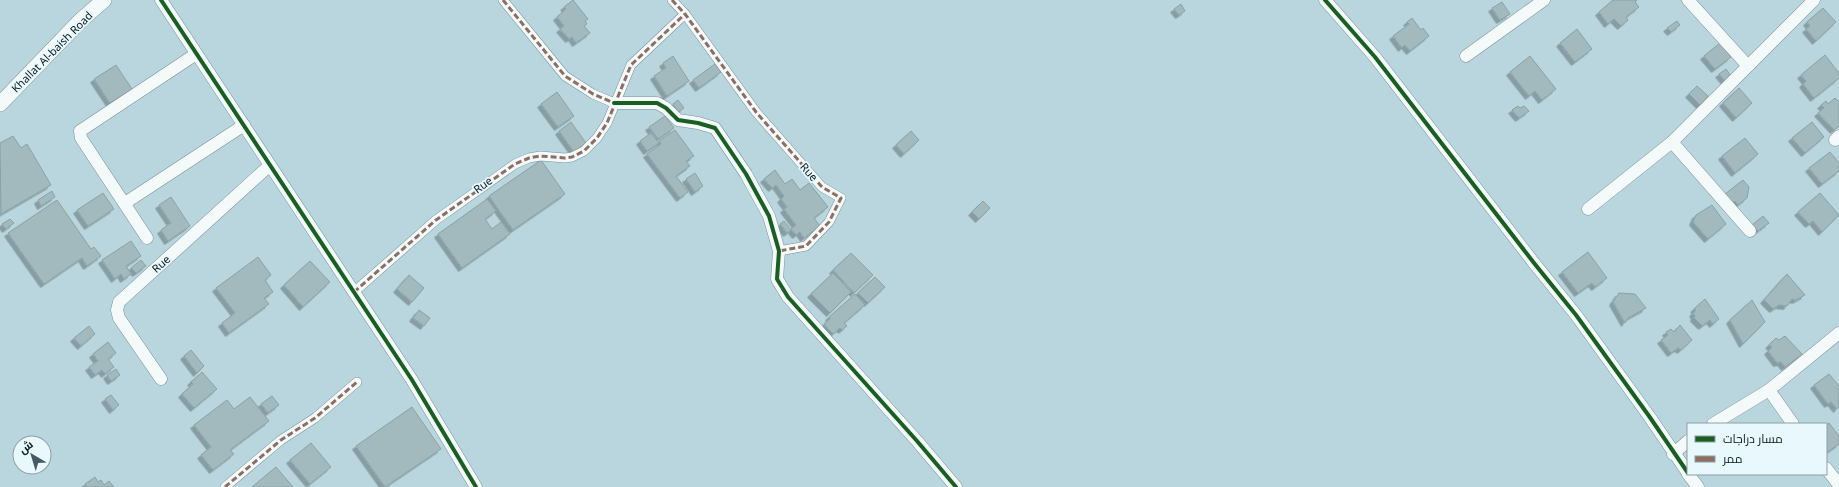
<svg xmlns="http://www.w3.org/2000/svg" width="1839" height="487" font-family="'Noto Sans',Cairo,sans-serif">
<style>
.building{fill:#a2b9be;stroke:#8aa2a6;filter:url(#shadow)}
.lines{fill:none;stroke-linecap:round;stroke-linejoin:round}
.pedestrian-casing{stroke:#799096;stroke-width:10}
.minor-casing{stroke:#799096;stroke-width:13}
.tertiary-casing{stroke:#799096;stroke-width:16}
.pedestrian{stroke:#f4f9fa;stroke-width:9}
.minor{stroke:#f4f9fa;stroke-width:12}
.tertiary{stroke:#f4f9fa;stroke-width:15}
.quiet{stroke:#8d6e63;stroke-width:3;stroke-dasharray:6 3;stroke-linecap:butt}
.cycleway-casing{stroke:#e9f8fd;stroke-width:6}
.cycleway{stroke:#1b5e20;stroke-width:4}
.labels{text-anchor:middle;stroke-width:3.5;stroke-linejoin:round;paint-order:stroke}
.street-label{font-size:11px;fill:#05191f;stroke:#e9f8fd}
</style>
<defs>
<filter id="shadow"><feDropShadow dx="-3.5" dy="3.5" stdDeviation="0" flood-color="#0004"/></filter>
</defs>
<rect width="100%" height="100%" fill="#b9d6de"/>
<g class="building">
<path d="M573,0L588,19L585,21L587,24L584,26L590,33L576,43L572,37L569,39L560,29L564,26L557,17L566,9L564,7Z"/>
<path d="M1613,0H1637L1635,2L1639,7L1626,17L1628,20L1621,26L1614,19L1608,24L1599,12Z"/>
<path d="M1502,2L1510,14L1500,20L1492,8Z"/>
<path d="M1181,4L1185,11L1179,15L1174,9Z"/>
<path d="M1823,8L1836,22L1816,41L1806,29L1810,26L1807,22Z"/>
<path d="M1412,18L1421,30L1423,28L1429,36L1410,51L1405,45L1402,48L1393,36L1409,24L1407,22Z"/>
<path d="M1677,21L1680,25L1671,32L1667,28Z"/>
<path d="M1577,29L1592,49L1575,62L1560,43Z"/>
<path d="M1720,43L1731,57L1715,69L1704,56Z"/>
<path d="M1825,55L1839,73V78L1814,98L1803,84L1806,81L1801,75Z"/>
<path d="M673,56L689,81L667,96L654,76L666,68L663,63Z"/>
<path d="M1530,56L1556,89L1542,100L1535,91L1529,96L1510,72Z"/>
<path d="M715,64L721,72L699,88L693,80Z"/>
<path d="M116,65L132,89L110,103L94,79Z"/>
<path d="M1726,69L1731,76L1725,81L1719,74Z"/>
<path d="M1697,86L1708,96L1700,105L1689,94Z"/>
<path d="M1739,88L1752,103L1736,118L1723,103Z"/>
<path d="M557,92L574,116L558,127L541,104Z"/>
<path d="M1835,98L1839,102V126L1834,130L1818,113L1824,108L1821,105L1826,101L1828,104Z"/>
<path d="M678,100L684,108L678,112L673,104Z"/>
<path d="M1518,106L1520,108L1524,106L1529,111L1519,118L1512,110Z"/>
<path d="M665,116L674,128L658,139L649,127Z"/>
<path d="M571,122L586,143L574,152L559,131Z"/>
<path d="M1812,122L1824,137L1805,153L1792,138Z"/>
<path d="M675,130L694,156L686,161L690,166L676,176L688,192L680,198L647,154L661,144L659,141Z"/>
<path d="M911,131L919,140L904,154L896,145Z"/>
<path d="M651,133L659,143L647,151L640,141Z"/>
<path d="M13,136L21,148L27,144L51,185L1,214L0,143Z"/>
<path d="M1745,138L1758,154L1735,173L1722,156Z"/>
<path d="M1830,152L1839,163V171L1822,184L1809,168Z"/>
<path d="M541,160L565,194L513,230L489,196Z"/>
<path d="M775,170L785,184L792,179L800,190L809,183L828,207L814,218L820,226L804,238L800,232L796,235L791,229L796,225L784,209L787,207L781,199L784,196L776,185L772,188L764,179Z"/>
<path d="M695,173L703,186L695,192L686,179Z"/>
<path d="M1743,180L1749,187L1747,198L1738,205L1735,201L1732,203L1725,194Z"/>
<path d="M52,191L55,197L41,206L38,200Z"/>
<path d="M103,193L114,209L88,226L77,210Z"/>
<path d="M1820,193L1839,215L1822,232L1813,221L1809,224L1798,212Z"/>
<path d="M171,197L190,226L168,241L161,230L171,223L159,205Z"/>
<path d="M487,199L496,211L485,219L492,229L501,222L510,234L462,268L438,234Z"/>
<path d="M57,200L91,249L94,247L101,256L87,266L82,258L44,284L8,233Z"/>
<path d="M983,201L990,208L979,219L972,212Z"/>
<path d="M1712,205L1726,224L1708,239L1693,222L1696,215Z"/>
<path d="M1763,216L1769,223L1758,231L1752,225Z"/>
<path d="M10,219L14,223L6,229L2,224Z"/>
<path d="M784,221L791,230L787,233L780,224Z"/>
<path d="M131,241L141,256L126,266L131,274L124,279L121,274L115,279L102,260Z"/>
<path d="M1588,252L1607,278L1595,287L1592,283L1578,293L1562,272Z"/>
<path d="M851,253L873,275L854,293L833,270Z"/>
<path d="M258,257L271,275L265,280L273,292L264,298L269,304L229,333L222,323L235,313L216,288Z"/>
<path d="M141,260L146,266L136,273L131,268Z"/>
<path d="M310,261L330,282L303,307L284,285Z"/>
<path d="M833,273L851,292L830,313L811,294Z"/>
<path d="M1787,274L1805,295L1796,300L1792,299L1787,306L1779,305L1773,309L1764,300Z"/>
<path d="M409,275L424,288L412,302L397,289Z"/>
<path d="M875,277L885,287L868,303L858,293Z"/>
<path d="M1619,293L1635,294L1646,308L1628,318L1625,323L1613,302Z"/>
<path d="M855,294L865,305L844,323L847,326L842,330L840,328L833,334L824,324L830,319L829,317Z"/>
<path d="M1705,299L1719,319L1713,324L1710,320L1702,326L1694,318L1695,316L1693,313L1696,310L1694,309Z"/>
<path d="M1752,300L1765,322L1743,344L1730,320Z"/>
<path d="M419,310L430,318L424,326L413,318Z"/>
<path d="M1680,325L1692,340L1681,350L1678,348L1671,353L1661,340L1668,335L1666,332L1671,329L1674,332Z"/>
<path d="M89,326L95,334L81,346L74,338Z"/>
<path d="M1785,336L1802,354L1785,367L1781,362L1777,363L1768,351L1772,347L1769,345L1776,338L1779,340Z"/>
<path d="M108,342L116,353L108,359L114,367L105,374L102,370L95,375L89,367L98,361L93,354Z"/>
<path d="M191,350L204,366L197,373L184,356Z"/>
<path d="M116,369L120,375L111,381L107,375Z"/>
<path d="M202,372L217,389L194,408L182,394L193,384L191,382Z"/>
<path d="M1829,374L1839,386V407L1837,409L1831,402L1828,404L1814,385Z"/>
<path d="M111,395L119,405L113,410L105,399Z"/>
<path d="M272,396L279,405L268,413L261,404Z"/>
<path d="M250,397L269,421L230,450L234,454L213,470L201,455L211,447L194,425L227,400L234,409Z"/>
<path d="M412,407L441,449L385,487L356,446Z"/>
<path d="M1829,423L1839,436V444L1826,453V426Z"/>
<path d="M311,443L331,467L310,484L290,460Z"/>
<path d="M276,467L293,487H252Z"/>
<path d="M95,477L98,482L101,480L104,485L109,481L114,487H87L85,484Z"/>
</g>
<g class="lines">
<g class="pedestrian-casing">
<g id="pedestrian">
<path d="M503,0L565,76L593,94L614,103"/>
<path d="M672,0L685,14L756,112L822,187L841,198L829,222L806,246L779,251"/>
<path d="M354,292L436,220L515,164L529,158L540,156L565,158L572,157L584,151L597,138L607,123L631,65L685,14"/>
<path d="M225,487L281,440L315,418L357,382"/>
</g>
</g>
<g class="minor-casing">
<g id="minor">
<path d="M161,0L412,380L476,487"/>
<path d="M1325,0L1375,57L1534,263L1576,315L1649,416L1688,473"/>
<path d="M1688,0L1748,66"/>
<path d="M1466,56L1544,0"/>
<path d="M614,103H657L666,108L678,120L698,123L715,128L746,174L769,216L779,251L777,279L788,297L917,441L956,487"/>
<path d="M1835,140L1839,136"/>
<path d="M1672,142L1750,231"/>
<path d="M125,203L244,125"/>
<path d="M1588,209L1672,142L1814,0"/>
<path d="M147,238L81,138L80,131L196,54"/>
<path d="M161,379L119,318L117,310L119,302L270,165"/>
<path d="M1769,390L1793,424"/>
<path d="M1713,424L1769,390L1839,333"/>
<path d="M1673,454L1688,441"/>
<path d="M1826,468L1839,485"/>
<path d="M1688,474L1698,487"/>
</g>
</g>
<g class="tertiary-casing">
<path id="tertiary" d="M0,104L81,20L104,0"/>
</g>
<use href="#pedestrian" class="pedestrian"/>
<use href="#minor" class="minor"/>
<use href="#tertiary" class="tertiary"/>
<g class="quiet">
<path d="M503,0L565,76L593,94L614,103"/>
<path d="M672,0L685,14L756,112L822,187L841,198L829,222L806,246L779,251"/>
<path d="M354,292L436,220L515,164L529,158L540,156L565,158L572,157L584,151L597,138L607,123L631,65L685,14"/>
<path d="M225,487L281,440L315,418L357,382"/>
</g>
<g class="cycleway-casing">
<g id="cycleway">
<path d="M161,0L412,380L476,487"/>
<path d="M1325,0L1375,57L1534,263L1576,315L1649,416L1688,473"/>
<path d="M614,103H657L666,108L678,120L698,123L715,128L746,174L769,216L779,251L777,279L788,297L917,441L956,487"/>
</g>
</g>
<use href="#cycleway" class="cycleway"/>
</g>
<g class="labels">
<g class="street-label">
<text transform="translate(52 52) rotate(-45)" y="4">Khallat Al-baish Road</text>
<text transform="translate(809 172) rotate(48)" y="4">Rue</text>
<text transform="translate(483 185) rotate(-36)" y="4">Rue</text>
<text transform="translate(161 264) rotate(-42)" y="4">Rue</text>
</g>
</g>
<rect x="1687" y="423" width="140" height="52" fill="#e9f8fd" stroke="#8e9fa4"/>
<rect x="1695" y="436" width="20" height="6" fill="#1b5e20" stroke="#8e9fa4"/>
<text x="1723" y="443" font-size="12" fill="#05191f">مسار دراجات</text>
<rect x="1695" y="456" width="20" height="6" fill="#8d6e63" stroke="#8e9fa4"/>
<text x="1723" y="463" font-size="12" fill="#05191f">ممر</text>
<g transform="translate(32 455) rotate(322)"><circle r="19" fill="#e9f8fd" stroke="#8e9fa4"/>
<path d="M0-3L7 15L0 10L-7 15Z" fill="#445b62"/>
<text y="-6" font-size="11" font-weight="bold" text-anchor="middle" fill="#05191f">ش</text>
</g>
</svg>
